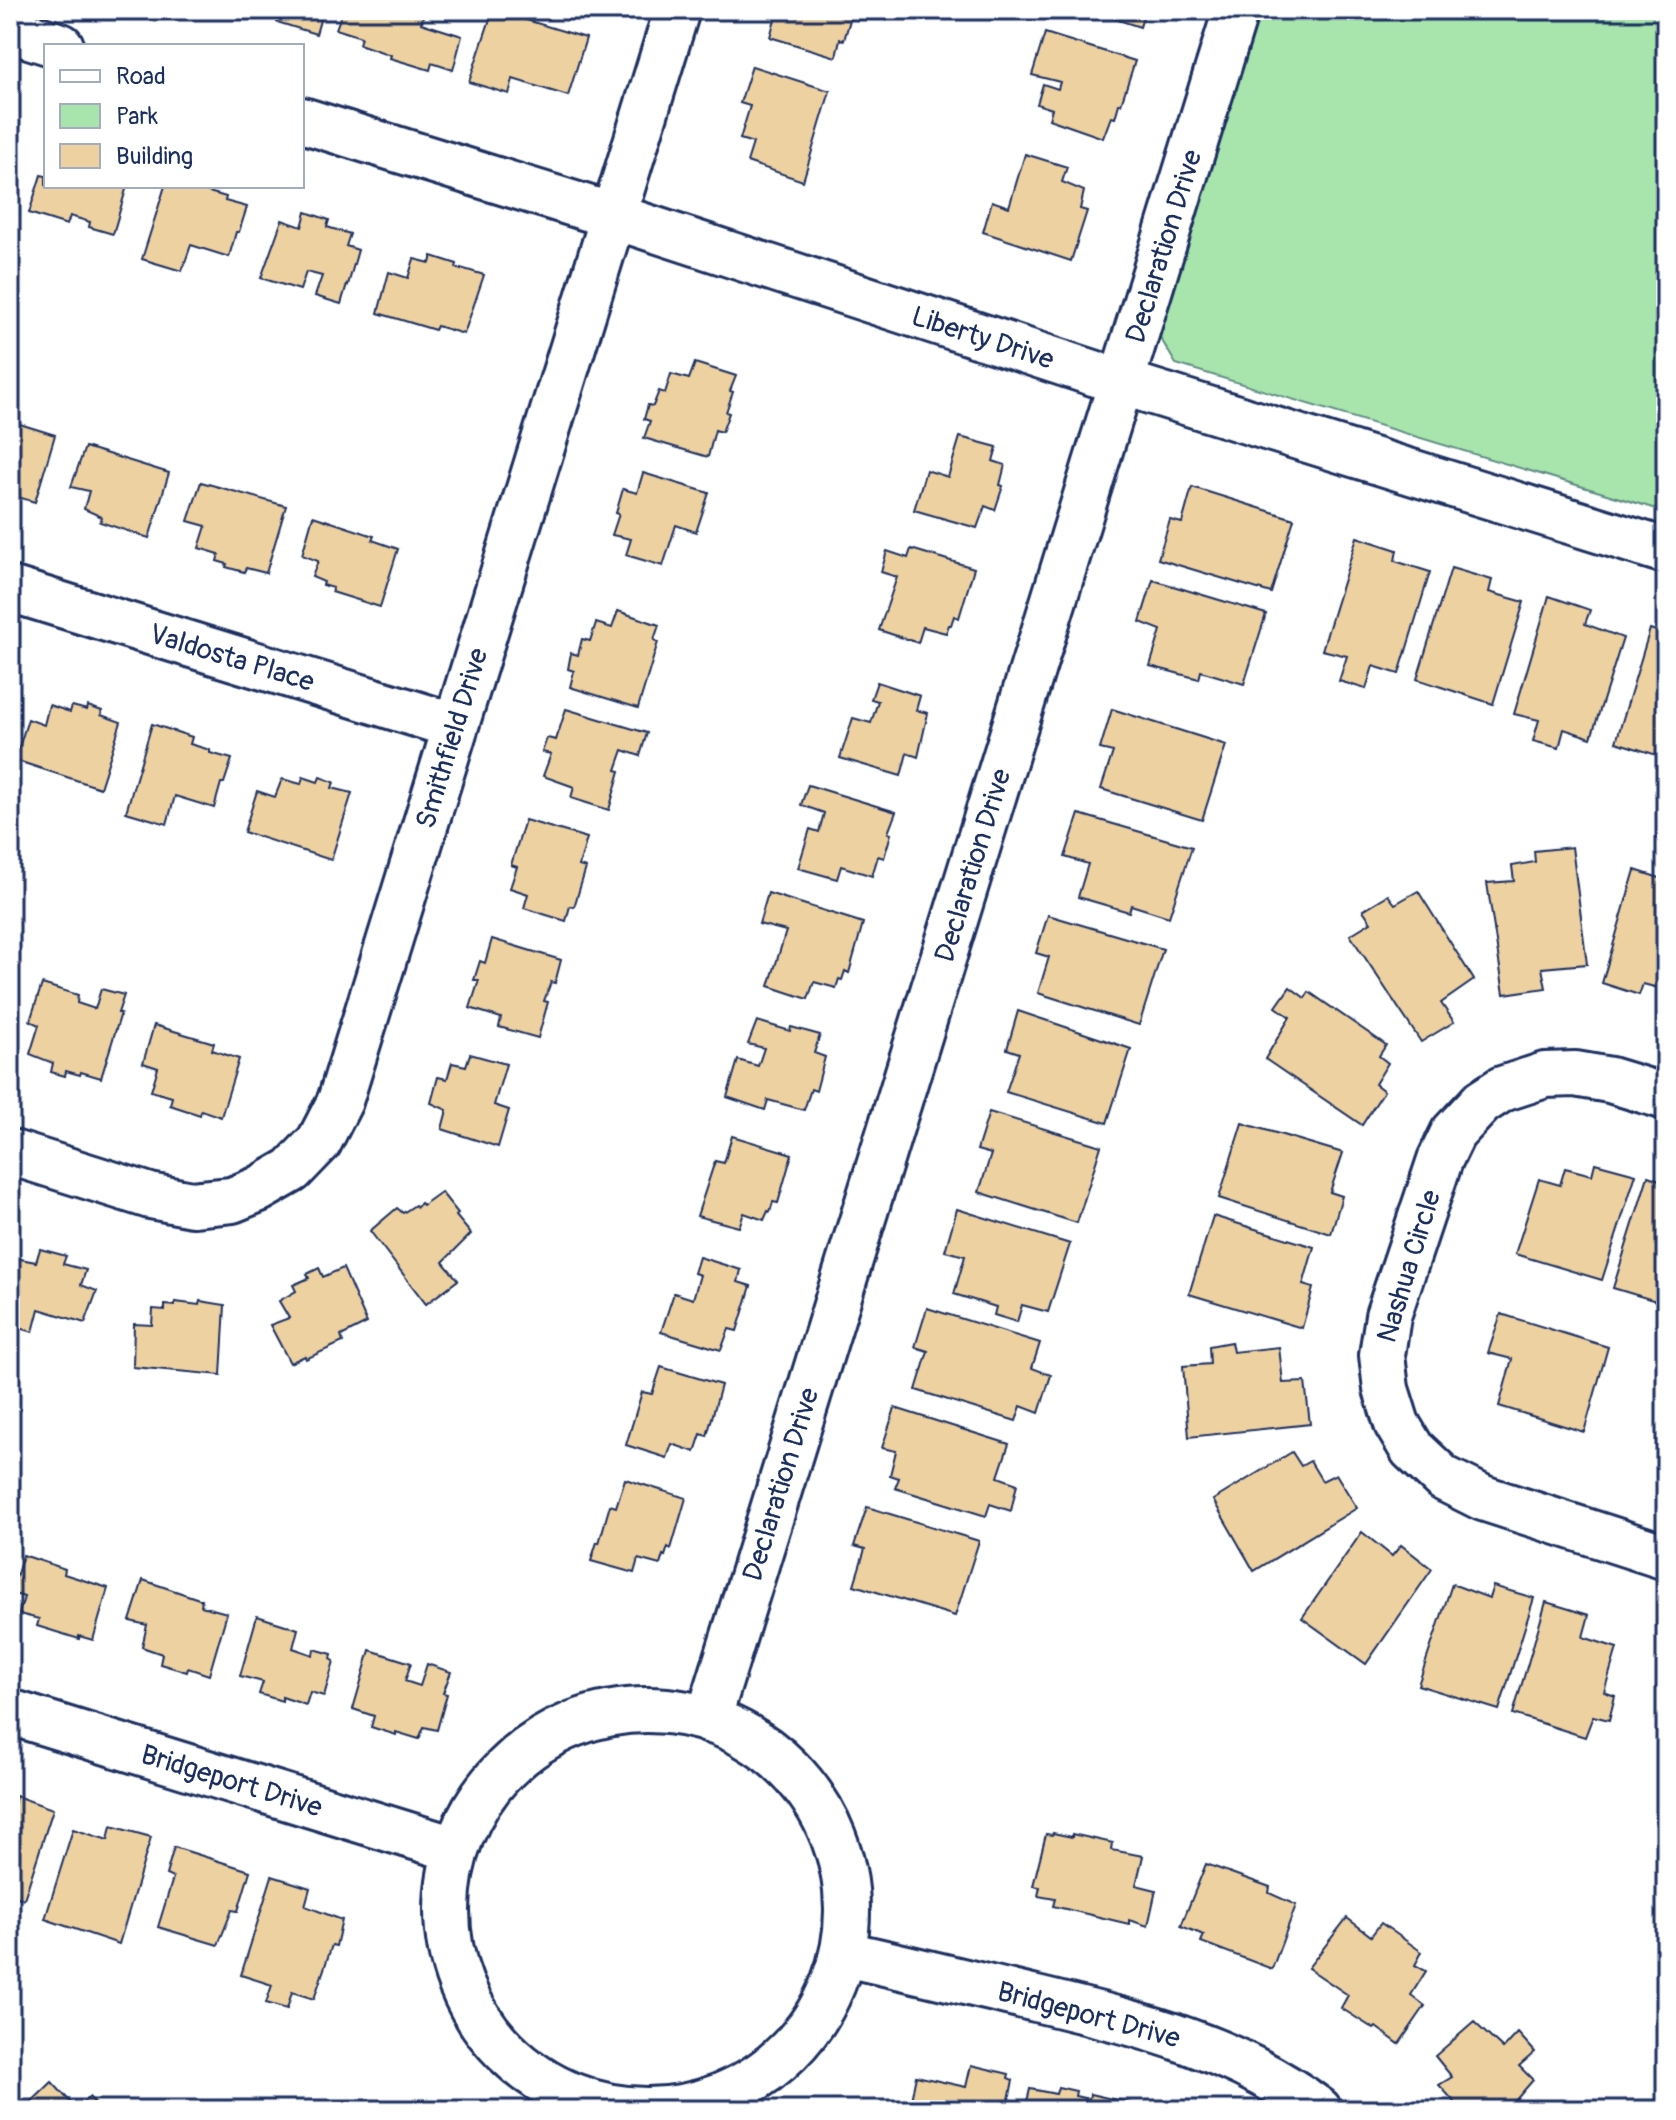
<svg xmlns="http://www.w3.org/2000/svg" width="1676" height="2120" font-family="Pangolin,sans-serif">
<style>
.green{fill:#a7e5ac;stroke:#618a85;stroke-width:2}
.building{fill:#eed1a1;stroke:#1b2f5e;stroke-width:2}
.lines{fill:none;stroke-linecap:round;stroke-linejoin:round}
.street-casing{stroke:#1b2f5e;stroke-width:50}
.street{stroke:#fff;stroke-width:44}
.labels{text-anchor:middle;stroke-width:8;stroke-linejoin:round;paint-order:stroke}
.street-label{font-size:28px;fill:#1b2f5e;stroke:#fff}
</style>
<rect width="100%" height="100%" fill="#fff"/>
<filter id="ink" filterUnits="userSpaceOnUse"><feTurbulence type="fractalNoise" baseFrequency=".0125" numOctaves="2"/><feDisplacementMap in="SourceGraphic" scale="16" xChannelSelector="R" yChannelSelector="G"/><feConvolveMatrix kernelMatrix="1 2 1 2 8 2 1 2 1" color-interpolation-filters="sRGB"/></filter>
<g filter="url(#ink)">
<path class="green" d="M1255,10H1666V512L1176,364L1155,329Z"/>
<g class="building">
<path d="M246,10H323L316,34L277,22V17L265,12L264,18L246,13Z"/>
<path d="M343,10H425L421,23L462,36L453,70L432,63L430,70L390,58L391,55L359,44L361,37L336,29Z"/>
<path d="M493,10L586,38L568,96L513,79L509,94L469,82Z"/>
<path d="M770,10H853L844,40L840,39L836,57L770,37L776,15L769,13Z"/>
<path d="M1087,10H1145L1140,27Z"/>
<path d="M1045,33L1135,61L1121,104H1119L1115,118L1111,117L1103,138L1049,119L1052,109L1037,104L1043,84L1058,89L1060,82L1032,75Z"/>
<path d="M752,66L830,91L803,181L747,162L753,143L740,139L750,106L740,103Z"/>
<path d="M1025,154L1067,167L1062,182L1084,191L1080,209L1087,211L1071,261L983,232L992,201L1009,207Z"/>
<path d="M41,175L46,176V186H127L113,234L89,227L90,222L70,216L67,225L29,213Z"/>
<path d="M165,186H181L188,188L189,186H203L202,190L226,197L225,201L247,207L239,232H236L229,257L191,245L182,271L142,259Z"/>
<path d="M306,212L329,220L327,227L350,234L346,246L358,250L348,285L347,284L341,304L315,296L322,276L306,272L300,290L261,278L282,220L302,227Z"/>
<path d="M432,256L457,264L456,268L461,270V268L484,275L464,334L437,326L435,330L378,313L389,272L408,278L414,259L430,263Z"/>
<path d="M695,363L736,376L730,391L733,392L726,412L729,413L722,432L715,430L708,457L644,438L650,421L644,419L648,405L653,406L659,391L665,393L671,374L689,379Z"/>
<path d="M10,421L55,435L35,502L14,496L12,501H10Z"/>
<path d="M960,437L997,447L993,461L1005,465L1000,485L1003,486L995,510L985,506L977,528L914,510L926,470L948,477Z"/>
<path d="M85,447L169,473L149,538L100,522L102,517L84,509L89,491L71,487Z"/>
<path d="M643,473L709,493L696,532L676,525L663,566L626,555L631,539L612,535L619,514L616,513L623,489L637,493Z"/>
<path d="M201,482L286,506L266,573L246,568L244,572L226,567L227,564L217,561L219,554L199,548L206,526L188,521Z"/>
<path d="M1192,487L1294,519L1271,593L1158,559L1170,520L1182,523Z"/>
<path d="M313,516L374,536L372,540L398,549L380,607L332,592L333,588L323,585L324,582L312,577L318,561L302,555Z"/>
<path d="M1357,537L1397,550L1395,561L1430,572L1399,674L1373,666L1366,689L1339,681L1347,656L1322,650Z"/>
<path d="M911,549L974,568L959,618L954,616L951,625H949L946,633L923,627L918,643L879,630L897,577L881,572L887,551L908,558Z"/>
<path d="M1451,568L1492,580L1489,592L1524,602L1493,704L1417,679Z"/>
<path d="M1153,580L1266,614L1244,684L1201,671L1199,679L1150,666L1161,630L1140,622Z"/>
<path d="M1549,596L1590,610L1585,624L1623,638L1591,738L1564,729L1559,748L1533,741L1539,720L1514,714Z"/>
<path d="M618,611L659,625L654,640L658,642L638,708L570,687L574,671L568,669L571,653L578,655L582,639L590,641L596,623L612,628Z"/>
<path d="M1650,629L1666,634V758L1616,742Z"/>
<path d="M877,682L920,696L916,710L928,713L918,757L907,753L901,776L840,758L853,718L871,723L878,701L871,699Z"/>
<path d="M49,705L70,712L72,706L87,710L88,706L102,711L101,715L121,722L100,788L15,760L28,719L44,725Z"/>
<path d="M566,709L647,733L640,756L623,750L616,770L620,771L609,810L571,798L574,787L543,776L551,754L542,752L547,738L556,740Z"/>
<path d="M1112,709L1226,745L1202,820L1101,789L1113,752L1100,749Z"/>
<path d="M152,724L192,737L190,744L210,750V753L232,759L224,783H221L214,808L175,796L167,824L126,812Z"/>
<path d="M303,777L318,782L320,777L334,782L332,788L352,793L331,860L244,832L257,791L275,797L282,779L301,784Z"/>
<path d="M808,785L896,812L888,833L891,834L884,858L878,856L872,876L841,866L837,879L798,868L810,829L819,832L824,813L801,805Z"/>
<path d="M1079,814L1192,847L1169,917L1131,905L1129,912L1078,897L1088,864L1065,857Z"/>
<path d="M525,820L587,838L579,866L586,868L574,907L570,906L566,921L524,908L528,894L510,888L517,867L511,865Z"/>
<path d="M1572,847L1587,964L1542,968L1546,988L1504,994L1487,883L1514,881L1512,866L1535,862L1534,851Z"/>
<path d="M1635,870L1666,880V990L1643,984L1639,995L1602,983Z"/>
<path d="M1418,891L1474,980L1441,1003L1454,1022L1421,1042L1350,935L1371,922L1363,910L1388,895L1395,904Z"/>
<path d="M768,893L863,923L849,973L845,971L842,980L839,979L836,988L814,982L808,999L769,986L786,931L759,924Z"/>
<path d="M1048,915L1163,949L1139,1025L1038,993L1049,957L1036,953Z"/>
<path d="M492,939L561,960L555,983L551,982L544,1001L548,1002L538,1038L499,1027L501,1018L470,1008L479,980H474L480,961L485,963Z"/>
<path d="M42,984L78,995L77,1003L95,1009L101,989L124,995L118,1013H121L101,1078L81,1072L80,1075L66,1071L65,1076L51,1072L53,1063L30,1054L39,1025L30,1021Z"/>
<path d="M1290,987L1305,998L1309,992L1386,1045L1379,1056L1388,1063L1375,1084L1384,1091L1362,1125L1265,1059L1290,1017L1276,1007Z"/>
<path d="M1018,1011L1131,1049L1107,1123L1006,1092L1019,1053L1007,1049Z"/>
<path d="M757,1021L790,1031L791,1027L820,1035L814,1053L825,1057L816,1091L811,1089L804,1110L768,1100L765,1110L727,1097L738,1060L758,1066L764,1048L748,1044Z"/>
<path d="M154,1025L214,1043L212,1050L239,1059L221,1117L201,1110L200,1115L170,1105L172,1097L151,1091L158,1068L143,1063Z"/>
<path d="M470,1054L506,1064L494,1105L509,1110L498,1147L442,1129L447,1110L431,1103L438,1077L447,1079L452,1063L466,1066Z"/>
<path d="M989,1112L1101,1146L1077,1223L979,1192L991,1154L977,1150Z"/>
<path d="M1242,1123L1343,1153L1330,1192L1342,1196L1331,1234L1219,1198Z"/>
<path d="M732,1136L792,1154L778,1203L773,1202L770,1212L768,1211L764,1220L744,1213L739,1227L697,1216L715,1161L724,1163Z"/>
<path d="M1595,1163L1636,1174L1602,1280L1515,1254L1539,1179L1560,1185L1565,1168L1592,1175Z"/>
<path d="M1648,1176L1666,1182V1304L1613,1288Z"/>
<path d="M441,1192L458,1213L456,1216L471,1234L443,1262L458,1280L426,1304L370,1231L397,1208L403,1213L415,1205L417,1207L421,1203L423,1205Z"/>
<path d="M957,1209L1070,1244L1048,1312L1022,1305L1017,1322L994,1315L996,1307L954,1294L965,1256L945,1251Z"/>
<path d="M1213,1216L1314,1247L1303,1285L1313,1288L1302,1328L1189,1294Z"/>
<path d="M40,1249L66,1256L63,1264L86,1270L81,1285L97,1291L85,1323L39,1309L33,1332L10,1325V1274L15,1258L36,1262Z"/>
<path d="M699,1257L741,1270L738,1282L751,1286L737,1331L729,1329L721,1350L661,1332L674,1293L693,1299L700,1275L694,1273Z"/>
<path d="M319,1268L323,1277L343,1268L367,1323L341,1336L343,1342L306,1359L305,1356L290,1363L270,1325L289,1318L279,1301L296,1291L293,1285L309,1278L307,1274Z"/>
<path d="M200,1301L225,1305L221,1375L133,1367L134,1324L152,1325L153,1309L165,1310V1305L175,1306V1302L199,1305Z"/>
<path d="M927,1308L1040,1343L1032,1368L1051,1375L1039,1413L1021,1406L1016,1421L916,1390L928,1351L915,1347Z"/>
<path d="M1501,1314L1608,1347L1584,1432L1499,1406L1512,1359L1488,1353Z"/>
<path d="M1231,1342L1233,1352L1279,1347L1283,1383L1305,1382L1310,1424L1189,1437L1183,1366L1210,1364L1209,1346Z"/>
<path d="M661,1367L721,1385L707,1436L701,1434L695,1452L672,1444L667,1458L626,1445L642,1392L652,1394Z"/>
<path d="M895,1408L1009,1444L998,1477L1017,1484L1011,1511L990,1504L986,1516L895,1488L899,1478L890,1475L896,1451L882,1448Z"/>
<path d="M1292,1452L1301,1466L1310,1461L1322,1481L1336,1474L1357,1508L1254,1571L1213,1500Z"/>
<path d="M625,1479L686,1498L671,1549L668,1547L665,1556L663,1555L660,1565L638,1559L634,1573L591,1561L597,1542L599,1543L610,1505L616,1507Z"/>
<path d="M867,1507L979,1541L955,1616L854,1585L865,1549L854,1546Z"/>
<path d="M1362,1532L1392,1556L1401,1545L1432,1569L1366,1664L1302,1618Z"/>
<path d="M23,1555L65,1569L64,1574L108,1588L93,1640L79,1636V1639L37,1626L39,1619L19,1614L24,1597L11,1593Z"/>
<path d="M143,1580L202,1600L201,1606L227,1613L209,1675L188,1668L187,1672L160,1664L162,1654L142,1647L147,1625L130,1621Z"/>
<path d="M1452,1584L1489,1598L1493,1586L1534,1598L1499,1710L1418,1685Z"/>
<path d="M1546,1602L1589,1615L1583,1637L1617,1648L1604,1692L1615,1696L1609,1720L1593,1716L1585,1737L1513,1714Z"/>
<path d="M257,1616L298,1629L293,1648L313,1655L314,1649L332,1654L331,1659L334,1661L324,1696L310,1692L306,1705L282,1697V1701L259,1694L263,1682L240,1676Z"/>
<path d="M370,1650L411,1663L405,1681L420,1686L427,1664L451,1672L443,1693L447,1694L437,1730L424,1727L419,1739L396,1732V1735L371,1727L374,1716L353,1709Z"/>
<path d="M16,1796L53,1809L24,1899L10,1895V1804L14,1805Z"/>
<path d="M111,1826L151,1837L119,1944L45,1919L73,1829L108,1840Z"/>
<path d="M1053,1833L1072,1837V1834L1113,1843L1112,1850L1143,1856L1136,1885L1156,1890L1148,1926L1129,1920V1924L1053,1906L1055,1899L1038,1896L1040,1887L1033,1886L1046,1834L1052,1835Z"/>
<path d="M174,1847L250,1871L238,1911L232,1910L218,1945L158,1927L173,1878L166,1875Z"/>
<path d="M1206,1864L1270,1887L1269,1893L1296,1905L1272,1969L1201,1942L1204,1935L1181,1926Z"/>
<path d="M272,1876L310,1888L305,1906L342,1920L336,1946L332,1945L314,1999L292,1992L287,2009L266,2003L272,1985L241,1975Z"/>
<path d="M1347,1918L1371,1936L1381,1923L1422,1952L1415,1965L1426,1971L1411,1995L1425,2006L1399,2044L1376,2027L1374,2029L1341,2008L1348,1995L1308,1968Z"/>
<path d="M1474,2022L1503,2049L1518,2033L1535,2052L1519,2066L1533,2080L1514,2102L1521,2110H1462L1439,2085L1452,2077L1435,2056Z"/>
<path d="M971,2065L1009,2074L1008,2078L1013,2080L1007,2110H909L916,2076L966,2087Z"/>
<path d="M52,2082L76,2108L89,2097L101,2110H23Z"/>
<path d="M1058,2087L1076,2091L1075,2096L1089,2099L1090,2094L1130,2103L1128,2110H1025L1030,2089L1056,2094Z"/>
</g>
<g class="lines">
<g class="street-casing">
<g id="street">
<path d="M10,30L61,46"/>
<path d="M302,120L613,216L1121,382L1666,551"/>
<path d="M10,589L455,726"/>
<path d="M1666,1097L1610,1080L1575,1074L1545,1075L1502,1089L1482,1102L1453,1133L1440,1160L1388,1316L1382,1355L1386,1389L1397,1424L1412,1449L1443,1478L1483,1498L1666,1557"/>
<path d="M10,1152L150,1196L192,1204L232,1200L259,1189L292,1170L319,1142L340,1101L677,10"/>
<circle cx="647" cy="1910" r="200"/>
<path d="M10,1712L454,1849"/>
<path d="M708,1720L1236,10"/>
<path d="M845,1954C909,1968 973,1984 1036,1999C1139,2024 1232,2045 1319,2110"/>
</g>
</g>
<use href="#street" class="street"/>
</g>
</g>
<g class="labels">
<g class="street-label">
<text transform="translate(1163 246) rotate(-73)" y="10">Declaration Drive</text>
<text transform="translate(983 337) rotate(18)" y="10">Liberty Drive</text>
<text transform="translate(232 657) rotate(17)" y="10">Valdosta Place</text>
<text transform="translate(451 738) rotate(-73)" y="10">Smithfield Drive</text>
<text transform="translate(972 865) rotate(-73)" y="10">Declaration Drive</text>
<text transform="translate(1408 1266) rotate(-73)" y="10">Nashua Circle</text>
<text transform="translate(780 1484) rotate(-73)" y="10">Declaration Drive</text>
<text transform="translate(232 1780) rotate(17)" y="10">Bridgeport Drive</text>
<text transform="translate(1089 2014) rotate(15)" y="10">Bridgeport Drive</text>
</g>
</g>
<rect width="1676" height="2120" fill="none" stroke="#fff" stroke-width="40"/>
<rect x="20" y="20" width="1636" height="2080" fill="none" stroke="#1b2f5e" stroke-width="3" filter="url(#ink)"/>
<rect x="44" y="44" width="260" height="144" fill="#ffffff" stroke="#a4acbf" stroke-width="2"/>
<rect x="60" y="70" width="40" height="12" fill="#ffffff" stroke="#a4acbf" stroke-width="2"/>
<text x="116" y="84" font-size="24" fill="#1b2f5e">Road</text>
<rect x="60" y="104" width="40" height="24" fill="#a7e5ac" stroke="#a4acbf" stroke-width="2"/>
<text x="116" y="124" font-size="24" fill="#1b2f5e">Park</text>
<rect x="60" y="144" width="40" height="24" fill="#eed1a1" stroke="#a4acbf" stroke-width="2"/>
<text x="116" y="164" font-size="24" fill="#1b2f5e">Building</text>
</svg>
